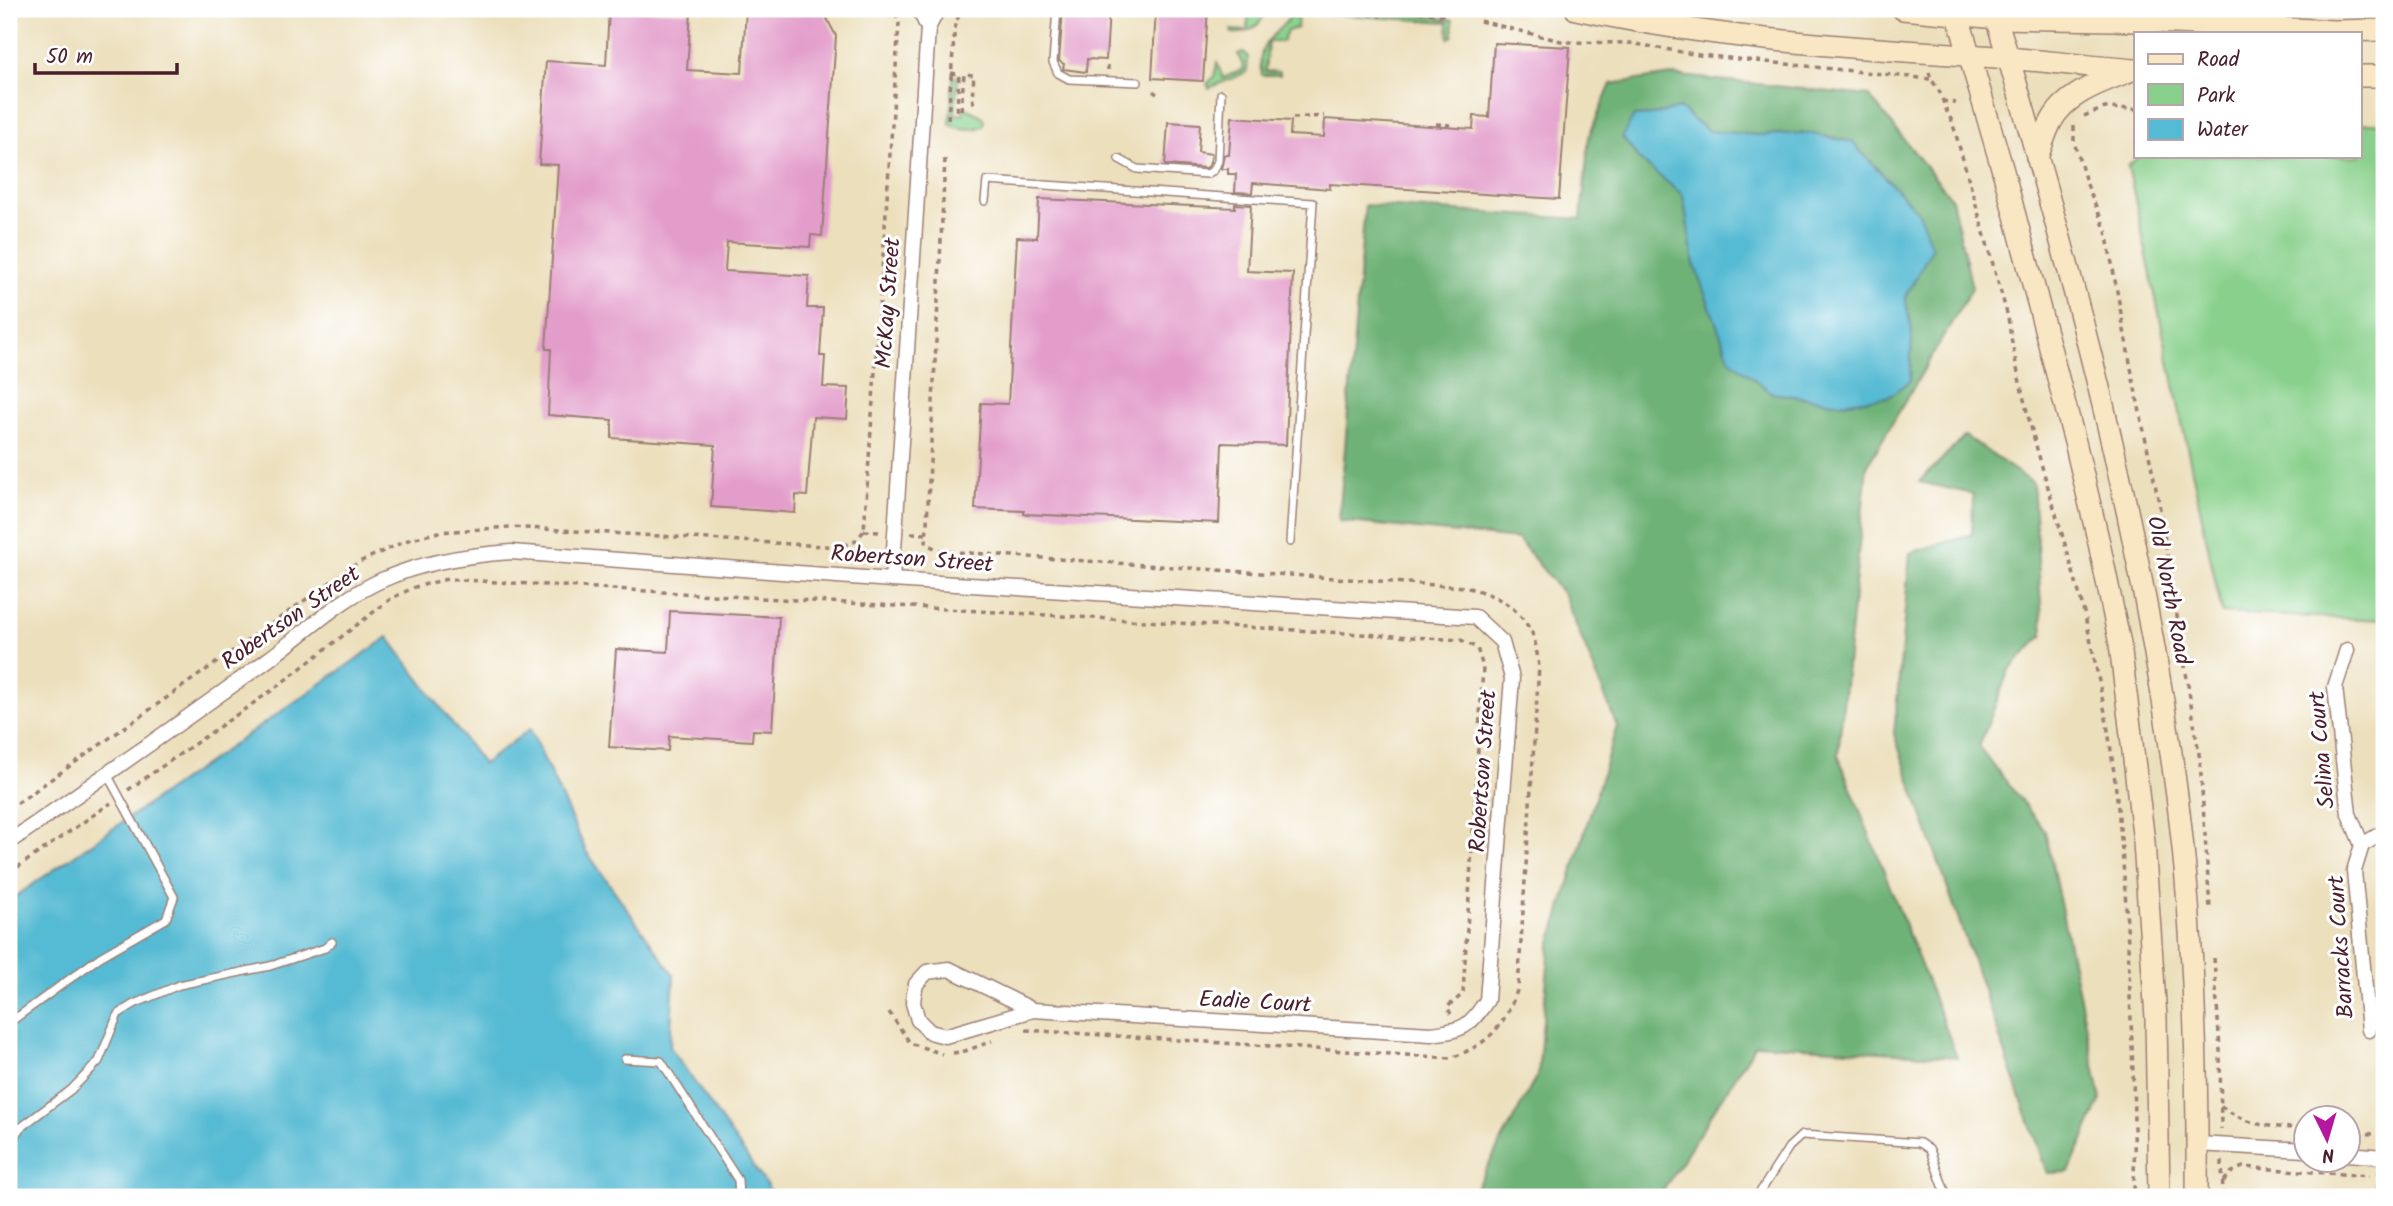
<svg xmlns="http://www.w3.org/2000/svg" width="2393" height="1206" font-family="Kalam,sans-serif">
<style>
.green{fill:#88d08b;stroke:#69785b;stroke-width:2}
.forest{fill:#6eb277;stroke:#5c6851;stroke-width:2;fill-rule:evenodd}
.water{fill:#55bad3;stroke:#506c7f;stroke-width:2}
.building{fill:#e39dcb}
.lines{fill:none;stroke-linecap:round;stroke-linejoin:round}
.lane-casing{stroke:#9b7f74;stroke-width:10}
.street-casing{stroke:#9b7f74;stroke-width:17}
.secondary-casing{stroke:#9b7f74;stroke-width:24}
.path{stroke:#9b7f74;stroke-width:3.5;stroke-dasharray:5 5;stroke-linecap:butt}
.lane{stroke:#fff;stroke-width:7}
.street{stroke:#fff;stroke-width:14}
.secondary{stroke:#f9e7c3;stroke-width:21}
.labels{text-anchor:middle;stroke-width:6;stroke-linejoin:round;paint-order:stroke}
.street-label{font-size:23px;fill:#4a1f2b;stroke:#fff}
</style>
<rect width="100%" height="100%" fill="#fff"/>
<filter id="ink" filterUnits="userSpaceOnUse"><feTurbulence type="fractalNoise" baseFrequency=".0143" numOctaves="2"/><feDisplacementMap in="SourceGraphic" scale="14" xChannelSelector="R" yChannelSelector="G"/><feConvolveMatrix kernelMatrix="1 2 1 2 8 2 1 2 1" color-interpolation-filters="sRGB"/></filter>
<filter id="wash" filterUnits="userSpaceOnUse"><feTurbulence type="fractalNoise" baseFrequency=".00686" numOctaves="4" result="noise"/><feDisplacementMap in="SourceGraphic" scale="28" xChannelSelector="R" yChannelSelector="G"/><feGaussianBlur stdDeviation="1.57" result="paint"/><feColorMatrix in="noise" values="0 0 0 0 0 0 0 0 0 0 0 0 0 0 0 0 0 1.4 0 .05"/><feComposite in="paint" operator="in"/></filter>
<g filter="url(#wash)">
<rect width="100%" height="100%" fill="#ecdfbc"/>
<g class="green">
<path d="M1249,9H1267C1261,25 1250,35 1232,33L1231,30L1247,31Z"/>
<path d="M1293,9C1347,9 1400,11 1453,20V36L1449,38L1448,22L1298,12L1297,28L1287,31L1282,42H1268L1265,71L1280,72V75H1262C1253,35 1287,33 1293,9Z"/>
<path d="M1243,52L1248,56L1247,72L1209,88L1207,84L1214,77L1217,63L1223,78L1244,69L1238,54Z"/>
<path d="M953,76H958L955,114L963,115L964,107L982,116L985,121L983,126C974,130 958,130 950,124Z"/>
<path d="M2384,122V620L2222,613L2128,166L2139,156H2360V124Z"/>
</g>
<g class="forest">
<path d="M1672,75L1869,96L1952,199L1972,288L1867,466L1838,755L1957,1057L1756,1044L1659,1197H1471L1538,1074L1550,945L1617,726L1564,595L1518,539L1339,521L1365,205L1581,219L1589,136L1611,84ZM1679,108L1708,131L1759,135L1808,133L1852,142L1919,213L1918,274L1905,297L1912,332L1887,397L1841,403L1772,393L1694,264L1683,195L1634,116L1653,115Z"/>
<path d="M1965,436L2033,483L2043,635L2009,670L1979,747L2045,831L2101,1099L2069,1172L2047,1173L1894,734L1910,553L1972,534L1973,494L1919,482Z"/>
</g>
<g class="water">
<path d="M1679,108L1708,131L1759,135L1808,133L1852,142L1919,213L1932,248L1905,297L1912,332L1910,381L1887,397L1841,403L1772,393L1730,360L1694,264L1683,195L1640,160L1622,137L1634,116L1653,115Z"/>
<path d="M388,637L483,764L530,729L586,851L674,975L670,1047L775,1197H9V901Z"/>
</g>
<g id="blocks">
<g class="building">
<path d="M609,9L691,12L687,70L742,73L746,9H822L836,36L822,236L811,235L810,247L727,242L725,271L809,276L807,308H823L820,356H825L823,387L849,388L847,419L813,417L807,496L796,495L795,513L711,507L715,445L612,438V420L548,415L551,349H546L558,165L539,164L546,61L606,65Z"/>
<path d="M1063,9H1109L1106,60L1087,59L1086,72L1063,69L1064,64L1059,61Z"/>
<path d="M1156,9H1208L1203,81L1152,78Z"/>
<path d="M1494,43L1570,47L1559,199L1330,184V189L1253,183L1252,193L1235,192L1236,174H1228V169H1221L1224,155H1229L1232,117L1291,121L1290,135L1324,137L1325,119L1473,129L1474,116L1489,117Z"/>
<path d="M1168,122L1200,124L1198,152L1212,154L1209,166L1206,168L1165,165Z"/>
<path d="M1039,199L1235,208V204L1251,205L1247,271L1293,273L1286,445L1222,443L1219,523L1024,514V511L975,509L981,403L1008,404L1017,237L1037,238Z"/>
<path d="M670,611L779,617L772,731L753,730L752,741L669,736L668,751L609,747L616,649L668,652Z"/>
</g>
</g>
</g>
<g filter="url(#ink)">
<use href="#blocks" fill-opacity="0" stroke="#9b7f74" stroke-width="2"/>
<g class="lines">
<g class="lane-casing">
<g id="lane">
<path d="M1057,9L1053,62L1058,73L1069,79L1138,82"/>
<path d="M1119,159L1137,169L1207,174L1214,170L1218,161L1221,94"/>
<path d="M985,201L987,181L1313,203L1290,542"/>
<path d="M9,1023L100,957L166,919L174,897L107,774"/>
<path d="M625,1059L661,1061L738,1180L739,1197"/>
<path d="M9,1144L20,1128L72,1089L99,1061L118,1014L134,1004L179,985L270,966L325,948L332,942"/>
<path d="M1757,1197L1789,1147L1802,1135L1920,1143L1930,1150L1947,1197"/>
<path d="M2380,1197L2383,1156"/>
</g>
</g>
<g class="street-casing">
<g id="street">
<path d="M919,9L928,28"/>
<path d="M892,580L928,28L938,9"/>
<path d="M2347,650L2335,687L2349,814L2362,845"/>
<path d="M9,842C96,782 183,721 269,659C306,632 339,599 382,580C422,562 467,555 511,552L892,580L1475,617L1502,642L1512,678L1487,1000C1469,1028 1463,1030 1431,1034L1033,1010L945,1036L930,1032L918,1020L913,1003L914,994L916,984L927,972L949,969L1033,1010"/>
<path d="M2369,1030L2354,871L2362,845L2384,832"/>
<path d="M2197,1144L2306,1150"/>
<path d="M2348,1154L2384,1157"/>
</g>
</g>
<g class="secondary-casing">
<g id="secondary">
<path d="M1576,9C1704,37 1836,47 1966,55C2023,58 2079,66 2136,70"/>
<path d="M1903,9L1997,18L2114,20L2334,31L2384,30"/>
<path d="M1956,9L2005,178L2076,446L2099,543L2120,644L2144,842L2156,1018L2159,1197"/>
<path d="M1993,9C2015,76 2034,145 2053,213C2107,405 2151,599 2177,796C2194,928 2198,1064 2197,1197"/>
<path d="M2360,76H2384"/>
<path d="M2037,157C2042,146 2045,133 2051,122C2065,94 2101,82 2127,72"/>
</g>
</g>
<g class="path">
<path d="M1399,9L1448,16"/>
<path d="M1178,11V9"/>
<path d="M1360,16V14L1380,16V9"/>
<path d="M1480,21L1565,42L1630,43L1699,55L1930,79"/>
<path d="M1108,70V61"/>
<path d="M1929,72C1931,81 1936,85 1940,93C1944,103 1946,112 1952,121L2008,317C2021,411 2054,502 2079,593C2090,634 2098,676 2106,718C2121,809 2127,904 2130,996C2133,1063 2135,1130 2134,1197"/>
<path d="M951,73L959,74L957,111H961L964,74L974,75L972,98L974,104"/>
<path d="M1153,91L1158,95"/>
<path d="M1942,101L1956,103"/>
<path d="M2084,116L2105,108L2136,109"/>
<path d="M1293,118L1324,116"/>
<path d="M948,119L955,24L962,9"/>
<path d="M1436,124L1450,125"/>
<path d="M2074,126V142L2086,182L2106,231L2133,379L2159,503L2200,760L2210,909"/>
<path d="M945,159L926,544L941,551L1465,587C1496,595 1516,604 1532,633C1536,642 1537,655 1539,666L1518,988C1504,1027 1490,1043 1451,1058L1026,1030"/>
<path d="M864,531L879,532"/>
<path d="M911,533L927,534"/>
<path d="M128,790L271,691L392,598L415,587L447,579L1461,640L1477,648L1483,667L1463,994L1447,1007L1451,1014"/>
<path d="M9,809L359,562L408,540L439,532L510,527L840,547L854,542L864,531L899,23L893,9"/>
<path d="M9,873L111,803"/>
<path d="M2214,958L2220,1050L2221,1129"/>
<path d="M889,1012L910,1043L942,1054"/>
<path d="M953,1053L965,1051L992,1041"/>
<path d="M2221,1106C2251,1128 2270,1126 2306,1129"/>
<path d="M2348,1132L2384,1135"/>
<path d="M2222,1161L2223,1197"/>
<path d="M2224,1181L2232,1172L2243,1167L2369,1176"/>
</g>
<use href="#lane" class="lane"/>
<use href="#street" class="street"/>
<use href="#secondary" class="secondary"/>
</g>
</g>
<g class="labels">
<g class="street-label">
<text transform="translate(887 303) rotate(-86)" y="8">McKay Street</text>
<text transform="translate(912 558) rotate(4)" y="8">Robertson Street</text>
<text transform="translate(2170 590) rotate(79)" y="8">Old North Road</text>
<text transform="translate(290 617) rotate(-35)" y="8">Robertson Street</text>
<text transform="translate(2321 750) rotate(-95)" y="8">Selina Court</text>
<text transform="translate(1482 771) rotate(-86)" y="8">Robertson Street</text>
<text transform="translate(2340 947) rotate(-94)" y="8">Barracks Court</text>
<text transform="translate(1255 1001) rotate(3)" y="8">Eadie Court</text>
</g>
</g>
<rect width="2393" height="1206" fill="none" stroke="#fff" stroke-width="35"/>
<rect x="2134" y="32" width="228" height="126" fill="#ffffff" stroke="#b7a5aa" stroke-width="2"/>
<rect x="2148" y="54" width="35" height="10" fill="#f9e7c3" stroke="#b7a5aa" stroke-width="2"/>
<text x="2197" y="66" font-size="21" fill="#4a1f2b">Road</text>
<rect x="2148" y="84" width="35" height="21" fill="#88d08b" stroke="#b7a5aa" stroke-width="2"/>
<text x="2197" y="102" font-size="21" fill="#4a1f2b">Park</text>
<rect x="2148" y="119" width="35" height="21" fill="#55bad3" stroke="#b7a5aa" stroke-width="2"/>
<text x="2197" y="136" font-size="21" fill="#4a1f2b">Water</text>
<g transform="translate(2327 1139) rotate(175)"><circle r="33" fill="#ffffff" stroke="#b7a5aa" stroke-width="2"/>
<path d="M0-5L12 26L0 18L-12 26Z" fill="#b5179e"/>
<text y="-10" font-size="19" font-weight="bold" text-anchor="middle" fill="#4a1f2b">N</text>
</g>
<path d="M35 63v10h142v-10" fill="none" stroke="#4a1f2b" stroke-width="3.5"/>
<text x="46" y="63" font-size="21" fill="#4a1f2b" stroke="#ffffff" stroke-width="5" paint-order="stroke">50 m</text>
</svg>
